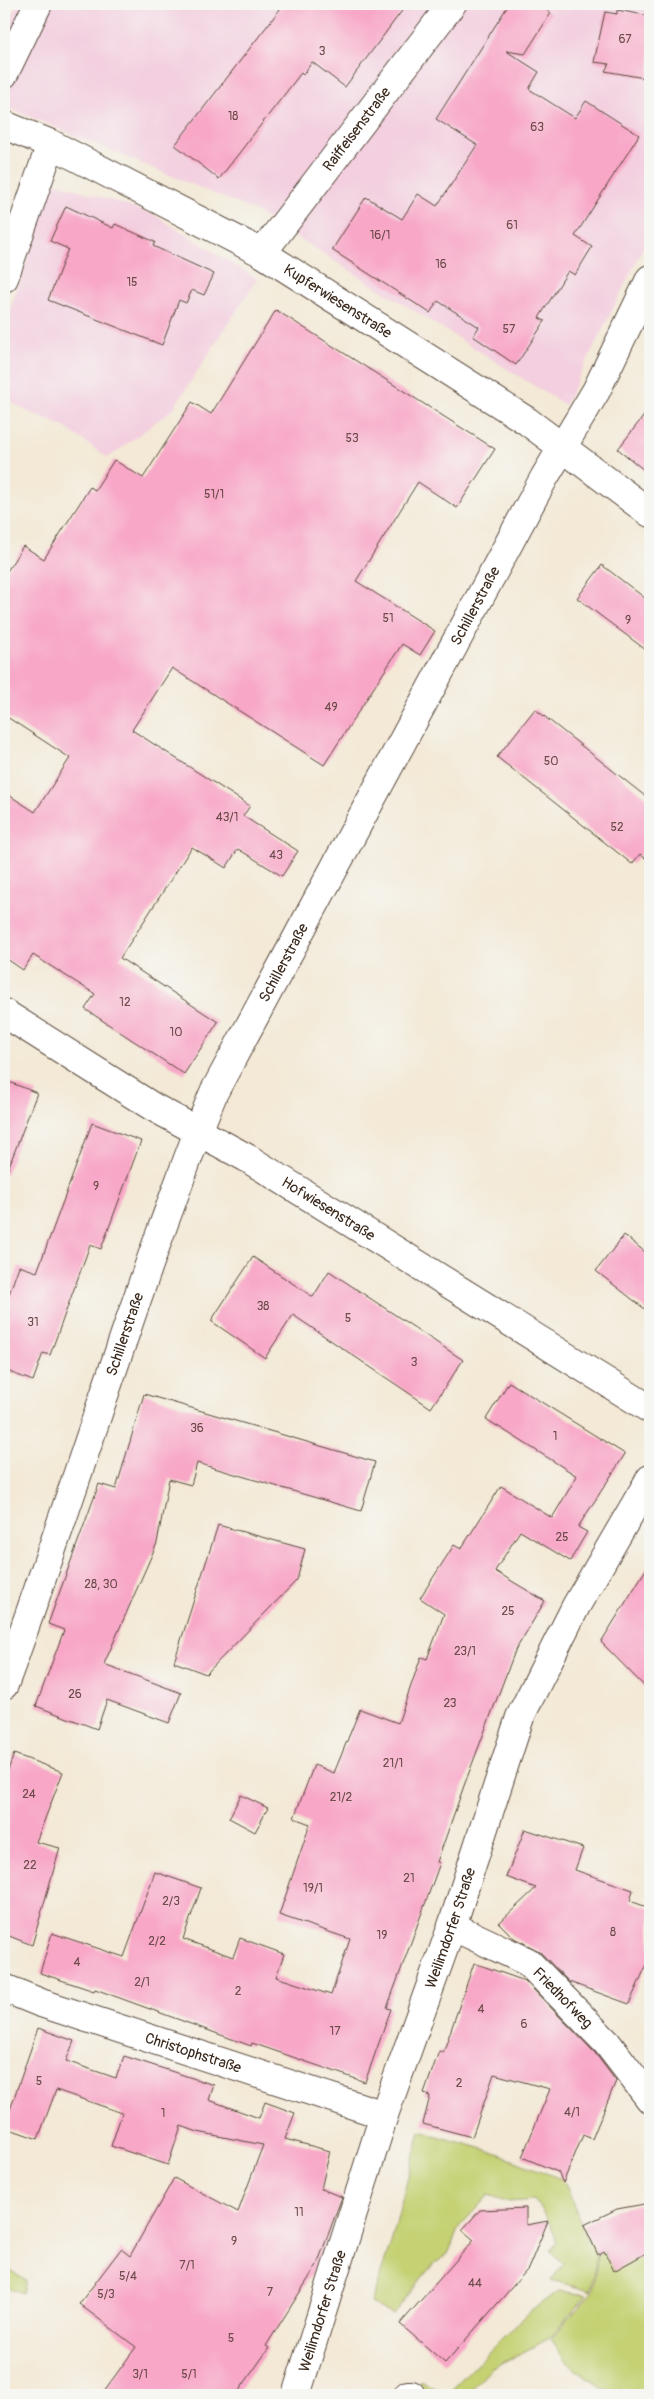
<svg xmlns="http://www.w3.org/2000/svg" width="654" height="2399" font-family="Pangolin,sans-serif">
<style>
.built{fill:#f3cfdf}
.green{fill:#c5d173;stroke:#807e48}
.building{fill:#f8a7c7}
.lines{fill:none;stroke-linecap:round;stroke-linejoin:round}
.street-casing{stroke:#57473a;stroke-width:30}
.secondary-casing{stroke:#57473a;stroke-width:30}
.street{stroke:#fff;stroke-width:28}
.secondary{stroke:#fff;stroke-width:28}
.tram{stroke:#3b2a1e;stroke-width:1}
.labels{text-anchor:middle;stroke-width:4;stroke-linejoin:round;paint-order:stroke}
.number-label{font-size:12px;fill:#6a4948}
.street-label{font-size:15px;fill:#3b2a1e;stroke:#f6f6f2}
</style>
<rect width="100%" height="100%" fill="#f6f6f2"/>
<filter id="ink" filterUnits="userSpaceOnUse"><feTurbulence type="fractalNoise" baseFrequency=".02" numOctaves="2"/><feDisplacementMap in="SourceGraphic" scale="10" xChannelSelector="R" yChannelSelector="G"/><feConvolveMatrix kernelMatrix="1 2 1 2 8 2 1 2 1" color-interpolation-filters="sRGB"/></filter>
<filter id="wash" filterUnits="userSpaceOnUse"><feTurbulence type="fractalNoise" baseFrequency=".0096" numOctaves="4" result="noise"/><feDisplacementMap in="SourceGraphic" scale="20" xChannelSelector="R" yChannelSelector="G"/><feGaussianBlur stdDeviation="1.12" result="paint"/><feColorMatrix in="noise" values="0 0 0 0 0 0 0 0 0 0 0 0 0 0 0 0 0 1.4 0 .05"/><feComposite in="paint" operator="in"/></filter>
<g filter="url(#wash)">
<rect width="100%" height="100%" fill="#f3e9d6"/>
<g class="built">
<path d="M18,4H650V234L565,405L253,210L4,106V31Z"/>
<path d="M54,182L153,214L257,279L173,409L108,458L63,426L28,412L4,398V327Z"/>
</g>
<g class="green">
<path d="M420,2131L487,2150L564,2180L582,2226L597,2256L590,2291L551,2280L564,2264L550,2251L557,2243C552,2225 546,2213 534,2200L509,2202L489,2195L459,2227L449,2252L429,2269L393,2314L371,2303L390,2246Z"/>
<path d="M650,2251V2395H614L569,2365L551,2339L592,2292L598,2255L604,2252L614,2270Z"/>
<path d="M4,2266L26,2281L23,2293L4,2286Z"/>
<path d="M559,2291L587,2295L550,2338L491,2369L466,2395H436L417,2386L420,2381L447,2394C484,2360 516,2317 559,2291Z"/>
</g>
<g id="blocks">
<g class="building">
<path d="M284,4H407L345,87L312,62L303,75L301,73L219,179L175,145Z"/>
<path d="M509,4H536L551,13L525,54L506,51L539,72L529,89L575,118L586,101L639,135L575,236L592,247L575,275L568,271L539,318L545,321L516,365L473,336L479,327L438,301L430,313L332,250L366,197L402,219L418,194L437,206L477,145L436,119Z"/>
<path d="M617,10L650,16V79L605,71L609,64L594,62L605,12L617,14Z"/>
<path d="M66,206L113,228L115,224L155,242L153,246L214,274L204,295L192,290L186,303L179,300L162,345L48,300L68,249L50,241Z"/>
<path d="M276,310L495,449L457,508L418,482L356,581L435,631L420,655L402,644L324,765L172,668L132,730L250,806L243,816L298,851L282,876L238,849L226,868L192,847L120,958L218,1022L184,1074L85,1009L95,994L33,955L23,970L4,957V792L35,812L70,758L4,715V576L23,546L44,559L90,487L95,490L114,460L143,478L192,402L211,414Z"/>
<path d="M650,408V475L618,449Z"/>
<path d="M602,565L650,602V653L577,598Z"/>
<path d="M535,709L650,800V862L640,854L632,864L497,757Z"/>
<path d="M4,1080L37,1093L6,1174L4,1173Z"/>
<path d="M92,1123L141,1141L101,1249L90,1245L50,1355L43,1353L33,1381L4,1370V1308L19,1266L37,1272Z"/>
<path d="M624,1235L650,1256V1313L596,1271Z"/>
<path d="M253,1257L313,1297L329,1271L463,1360L431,1408L293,1315L265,1358L211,1321Z"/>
<path d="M509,1382L625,1454L578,1527L587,1532L570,1561L520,1531L495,1571L545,1601L515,1651L465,1783L437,1862L440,1863L387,2008L391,2009L365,2082L252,2043L251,2046L95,1989L94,1991L40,1973L52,1933L124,1957L155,1872L201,1888L183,1939L233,1957L240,1938L284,1954L276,1977L331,1995L350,1939L279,1915L310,1824L294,1818L314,1765L334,1773L360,1709L398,1723L421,1657L427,1659L444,1614L420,1598L454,1545L461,1549L501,1486L552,1518L577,1476L486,1419Z"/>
<path d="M144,1394L375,1462L361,1511L197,1463L191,1485L169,1479L157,1543L104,1664L181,1693L169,1723L107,1700L97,1729L36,1706L64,1630L48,1624L99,1484L116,1489Z"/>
<path d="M218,1525L305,1549L297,1580L206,1674L174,1662Z"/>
<path d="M650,1563V1692L601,1642Z"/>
<path d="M14,1754L63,1772L36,1842L60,1848L32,1945L4,1934V1781Z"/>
<path d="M241,1795L268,1808L255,1832L229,1818Z"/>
<path d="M525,1829L583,1848L575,1870L633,1890L630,1901L650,1908V1967L646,1966L629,2004L569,1982L539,1951L514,1938L499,1923L536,1888L506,1877Z"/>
<path d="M474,1963L525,1981L595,2053L616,2081L592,2139L583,2135L563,2183L558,2172L522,2157L550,2089L494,2074L472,2137L423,2124L430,2096L424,2094L439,2051L443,2053Z"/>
<path d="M38,2028L74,2041L66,2061L116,2078L124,2056L214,2085L209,2100L259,2118L265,2102L295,2113L285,2139L330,2151L321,2189L342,2197L317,2265L266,2346L269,2348L236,2395H101L136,2347L79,2304L121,2249L130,2256L174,2178L238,2212L263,2145L198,2132L181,2126L168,2165L111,2146L122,2113L56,2090L38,2139L4,2127Z"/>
<path d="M650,2203V2251L614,2271L604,2251L598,2255L584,2225L617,2209Z"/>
<path d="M526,2208V2225L548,2221L528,2269L445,2363L400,2324L474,2240L462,2230L480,2210Z"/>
</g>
</g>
</g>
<g filter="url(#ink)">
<use href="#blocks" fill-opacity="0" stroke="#57473a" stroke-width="1"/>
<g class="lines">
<g class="street-casing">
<g id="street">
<path d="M4,74L38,4"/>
<path id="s1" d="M4,125L51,144L262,253L527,421L650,513"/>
<path id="s2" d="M262,253L452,4"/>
<path d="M4,278L51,144"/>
<path id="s3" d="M4,1013L153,1107L247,1158L650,1409"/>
<path id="s4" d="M4,1685C59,1536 106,1384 160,1234C178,1186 194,1139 214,1092L544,478L596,391L650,279"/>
<path id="s5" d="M452,1926L528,1962L607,2043L650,2099"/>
<path id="s6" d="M4,1988L41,2003L384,2115"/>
<path d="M408,2395H411"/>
</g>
</g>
<g class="secondary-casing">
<g id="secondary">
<path id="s7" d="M296,2395L384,2115L452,1926L520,1717L576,1606L650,1479"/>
</g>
</g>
<use href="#street" class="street"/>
<use href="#secondary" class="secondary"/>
<path class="tram" d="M4,2289L5,2285"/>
</g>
</g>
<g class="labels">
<g class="number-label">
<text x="625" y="43">67</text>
<text x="322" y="55">3</text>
<text x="233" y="120">18</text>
<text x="537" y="131">63</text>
<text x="512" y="229">61</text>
<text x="380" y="239">16/1</text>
<text x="441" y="268">16</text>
<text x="132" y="286">15</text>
<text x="509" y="333">57</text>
<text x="352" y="442">53</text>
<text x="214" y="498">51/1</text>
<text x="388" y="622">51</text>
<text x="628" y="624">9</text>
<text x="331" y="711">49</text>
<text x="551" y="765">50</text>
<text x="227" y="821">43/1</text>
<text x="617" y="831">52</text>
<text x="276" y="859">43</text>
<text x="125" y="1006">12</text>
<text x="176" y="1036">10</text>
<text x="96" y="1190">9</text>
<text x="263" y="1310">38</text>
<text x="348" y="1322">5</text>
<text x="33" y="1326">31</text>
<text x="414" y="1366">3</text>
<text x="197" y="1432">36</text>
<text x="555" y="1440">1</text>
<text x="562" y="1541">25</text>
<text x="101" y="1588">28, 30</text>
<text x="508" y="1615">25</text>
<text x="465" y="1655">23/1</text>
<text x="75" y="1698">26</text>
<text x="450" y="1707">23</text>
<text x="393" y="1767">21/1</text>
<text x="29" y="1798">24</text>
<text x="341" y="1801">21/2</text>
<text x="30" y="1869">22</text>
<text x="409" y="1882">21</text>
<text x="313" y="1892">19/1</text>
<text x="171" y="1905">2/3</text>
<text x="613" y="1936">8</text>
<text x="382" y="1939">19</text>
<text x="157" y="1945">2/2</text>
<text x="77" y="1966">4</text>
<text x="142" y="1986">2/1</text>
<text x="238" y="1995">2</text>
<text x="481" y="2013">4</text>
<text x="524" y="2028">6</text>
<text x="335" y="2035">17</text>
<text x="39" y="2085">5</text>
<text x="459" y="2087">2</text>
<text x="572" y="2116">4/1</text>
<text x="163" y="2117">1</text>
<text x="299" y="2216">11</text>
<text x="234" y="2245">9</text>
<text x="187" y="2269">7/1</text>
<text x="128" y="2280">5/4</text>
<text x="475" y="2287">44</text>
<text x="270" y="2296">7</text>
<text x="106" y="2298">5/3</text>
<text x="231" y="2342">5</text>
<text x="140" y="2378">3/1</text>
<text x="189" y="2378">5/1</text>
</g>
<g class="street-label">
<text dy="5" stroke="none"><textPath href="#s2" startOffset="156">Raiffeisenstraße</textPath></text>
<text dy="5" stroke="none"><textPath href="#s1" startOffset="378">Kupferwiesenstraße</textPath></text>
<text dy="5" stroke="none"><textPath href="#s4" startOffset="1181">Schillerstraße</textPath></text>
<text dy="5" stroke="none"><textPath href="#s4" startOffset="776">Schillerstraße</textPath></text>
<text dy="5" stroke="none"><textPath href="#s3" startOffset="379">Hofwiesenstraße</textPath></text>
<text dy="5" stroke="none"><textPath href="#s4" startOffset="371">Schillerstraße</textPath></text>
<text dy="5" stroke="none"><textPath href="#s7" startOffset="492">Weilimdorfer Straße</textPath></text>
<text dy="5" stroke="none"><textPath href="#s5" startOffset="134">Friedhofweg</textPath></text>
<text dy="5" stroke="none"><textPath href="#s6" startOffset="200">Christophstraße</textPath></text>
<text dy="5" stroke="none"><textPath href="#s7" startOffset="88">Weilimdorfer Straße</textPath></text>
</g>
</g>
<rect width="654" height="2399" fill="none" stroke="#f6f6f2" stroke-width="20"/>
</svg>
